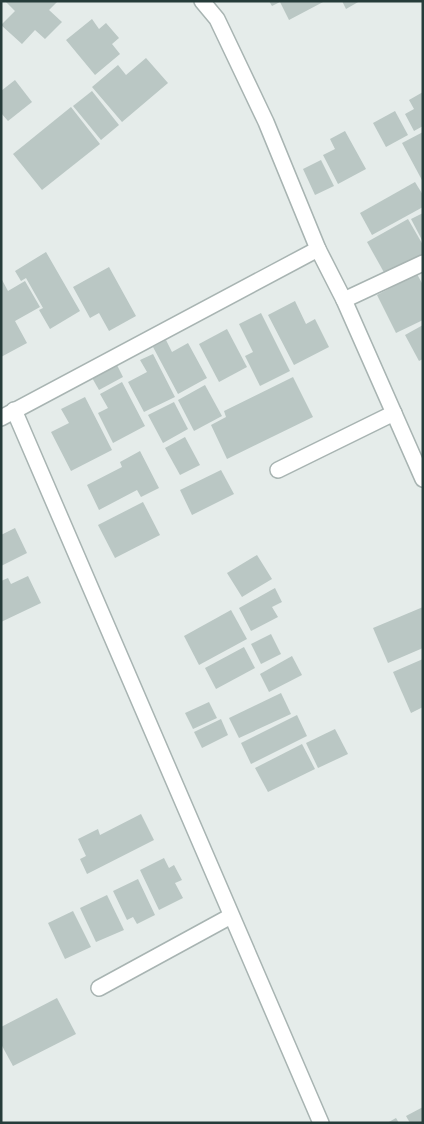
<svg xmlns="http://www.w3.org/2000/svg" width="424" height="1124" font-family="Cabin,sans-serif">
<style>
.building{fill:#bac7c4}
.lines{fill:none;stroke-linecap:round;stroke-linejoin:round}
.minor-casing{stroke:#a8b4b2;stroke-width:18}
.minor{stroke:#fff;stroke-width:15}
</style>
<rect width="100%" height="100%" fill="#e5ecea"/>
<g class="building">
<path d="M5,1H58L49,10L62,22L45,39L35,30L22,44L1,25L15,11Z"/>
<path d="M269,1H325L289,20L280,2L272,6Z"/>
<path d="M342,1H360L346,9Z"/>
<path d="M92,19L99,29L106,23L119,38L112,44L120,54L95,75L66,40Z"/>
<path d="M146,58L168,83L122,122L92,87L118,65L126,75Z"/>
<path d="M15,80L32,102L8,121L1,113V91Z"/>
<path d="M92,91L119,125L101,140L73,106Z"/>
<path d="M423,92V126L414,131L405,114L414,109L409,100Z"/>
<path d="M71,107L100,144L42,190L13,154Z"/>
<path d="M395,111L408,135L386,147L373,123Z"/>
<path d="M345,131L366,169L338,184L323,155L335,149L330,139Z"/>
<path d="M423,132V182L402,143Z"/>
<path d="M321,160L334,186L315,195L303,169Z"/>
<path d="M415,182L423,195V207L372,235L360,213Z"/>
<path d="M423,213V242L411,219Z"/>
<path d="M408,219L423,245V256L386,276L367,242Z"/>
<path d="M46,252L80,311L50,329L39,310L43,308L26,278L21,281L15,271Z"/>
<path d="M109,267L136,316L109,331L99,313L90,318L73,287Z"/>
<path d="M417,274L423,285V320L396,333L377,295Z"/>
<path d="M1,278L8,291L25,281L40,307L15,321L27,343L1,357Z"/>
<path d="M295,301L306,324L315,319L329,347L294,365L268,315Z"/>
<path d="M261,313L290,371L260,386L245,356L253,352L239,324Z"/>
<path d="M423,325V359L419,361L405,335Z"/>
<path d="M227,329L247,367L219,382L199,344Z"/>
<path d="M166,340L172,352L188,343L207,378L178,394L153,347Z"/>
<path d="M153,354L175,397L144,412L128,382L147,372L140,360Z"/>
<path d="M116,363L123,377L99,390L91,376Z"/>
<path d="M293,377L313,417L227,459L211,425L226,417L224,411Z"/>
<path d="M122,382L145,426L113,443L98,413L108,408L100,394Z"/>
<path d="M205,385L222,416L194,431L178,400Z"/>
<path d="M85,397L112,450L71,471L51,432L69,423L61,409Z"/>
<path d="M174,402L188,429L163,443L148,415Z"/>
<path d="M185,437L200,465L180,475L165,448Z"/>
<path d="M140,451L159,488L141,497L137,490L99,510L87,485L122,467L120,462Z"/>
<path d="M221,470L234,494L192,515L180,490Z"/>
<path d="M143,502L160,535L115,558L98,525Z"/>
<path d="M15,528L27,553L1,566V535Z"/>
<path d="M257,555L272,579L242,597L227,573Z"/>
<path d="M28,576L41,603L1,622V581L8,578L11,584Z"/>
<path d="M275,588L282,602L272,607L278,617L251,631L239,608Z"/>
<path d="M423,607V648L388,663L373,628Z"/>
<path d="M231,610L247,639L199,665L184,636Z"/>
<path d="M271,634L281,654L261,664L251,644Z"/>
<path d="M244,647L255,668L216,689L205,668Z"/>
<path d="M292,656L302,675L269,692L260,674Z"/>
<path d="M423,659V707L411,713L393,672Z"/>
<path d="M281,693L291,714L239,738L229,718Z"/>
<path d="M209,702L217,718L193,729L185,713Z"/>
<path d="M297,715L307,736L251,764L241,743Z"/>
<path d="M221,719L228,735L202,748L194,732Z"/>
<path d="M335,729L348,754L318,768L306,743Z"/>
<path d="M302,744L315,769L268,792L255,768Z"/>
<path d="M141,814L154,840L87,874L80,859L86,856L78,839L98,829L100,835Z"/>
<path d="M164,858L169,868L174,865L182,880L175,883L183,898L159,910L140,870Z"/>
<path d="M138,879L155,915L137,924L133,917L127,920L113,891Z"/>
<path d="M107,895L124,930L96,942L80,908Z"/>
<path d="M73,911L91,947L65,959L48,923Z"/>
<path d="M57,998L76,1034L13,1066L1,1044V1027Z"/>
<path d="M423,1107V1123H410L406,1116Z"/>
<path d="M396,1118L399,1123H387Z"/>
</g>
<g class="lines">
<g class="minor-casing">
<g id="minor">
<path d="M202,1L217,19L266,122L318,249L344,300L423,479"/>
<path d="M344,300L423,263"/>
<path d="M14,410L321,1123"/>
<path d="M1,418L318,249"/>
<path d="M278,470L394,413"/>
<path d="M99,988L231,916"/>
</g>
</g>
<use href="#minor" class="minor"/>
</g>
<rect width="424" height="1124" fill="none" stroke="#263c3a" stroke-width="5"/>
</svg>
